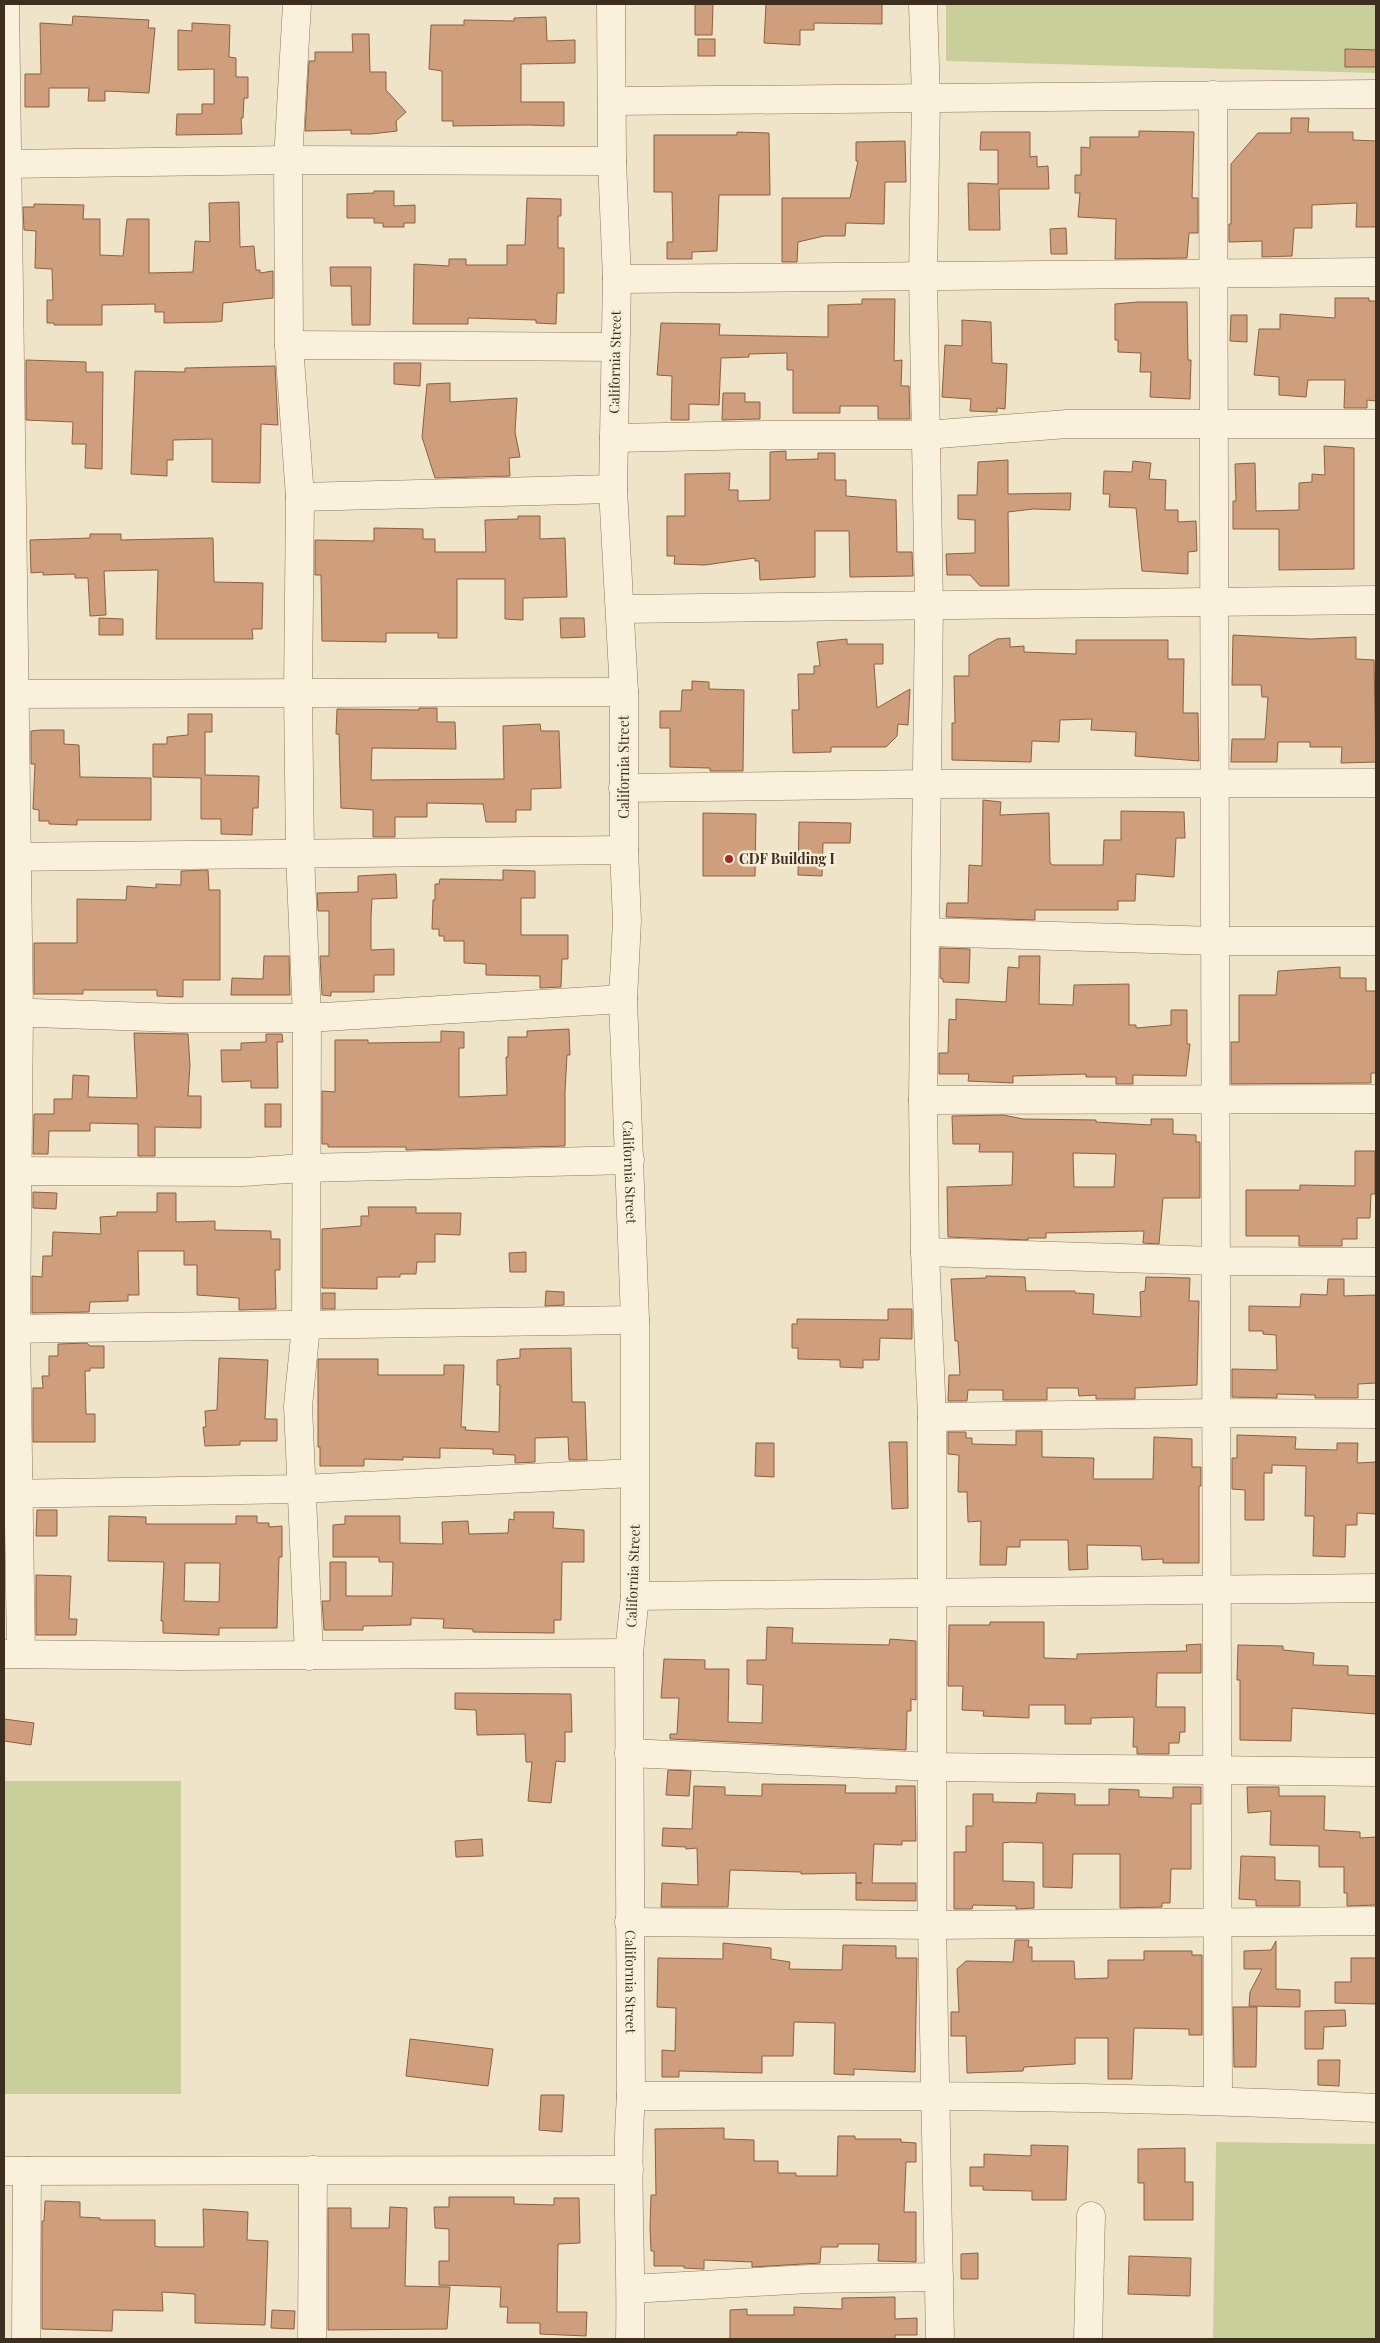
<svg xmlns="http://www.w3.org/2000/svg" width="1380" height="2343" font-family="'Playfair Display',serif">
<style>
.green{fill:#c9cf9b}
.building{fill:#cf9f7d;stroke:#8d5f41;fill-rule:evenodd}
.lines{fill:none;stroke-linecap:round;stroke-linejoin:round}
.minor-casing{stroke:#8d765c;stroke-width:29}
.minor{stroke:#faf1dc;stroke-width:28}
.poi-dot{fill:#9e2a2b;stroke:#f7eed8;stroke-width:2}
.labels{text-anchor:middle;stroke-width:5;stroke-linejoin:round;paint-order:stroke}
.street-label{font-size:14px;fill:#3d2e20;stroke:#f7eed8}
.poi-label{font-size:14px;font-weight:bold;fill:#3d2e20;stroke:#f7eed8;text-anchor:start}
</style>
<rect width="100%" height="100%" fill="#f0e4c8"/>
<g class="green">
<path d="M946,4H1376V73L946,61Z"/>
<rect x="4" y="1781" width="177" height="313"/>
<path d="M1216,2142L1376,2144V2339H1213Z"/>
</g>
<g class="building">
<path d="M695,4H713L712,35H695Z"/>
<path d="M766,4H882V24L814,23V30H800V45L764,43Z"/>
<path d="M73,16L149,20L148,28H155L149,93L105,91V101H88L89,88H49V107H25V74H41L40,23L72,25Z"/>
<path d="M546,17L547,41L575,40V63L521,64V102H564V126L528,125L453,126V121H442V71L429,69L431,25H464V20L514,21V18Z"/>
<path d="M192,23L230,25L229,57L236,58V77H248V98H244L243,118H241L242,134L176,135L177,114H202V104H214V69L178,70V30L192,31Z"/>
<path d="M352,34H369L370,72H386V90L406,112L396,121L397,131L371,134H351V130L305,131L309,61H315V52H353Z"/>
<rect x="698" y="39" width="17" height="17"/>
<path d="M1345,49L1376,50V67H1345Z"/>
<path d="M1291,118H1309L1308,132H1353V140L1376,141V227H1356L1357,203L1312,205V228H1294L1292,256L1262,257V241L1229,242V224H1231V164L1258,133H1291Z"/>
<path d="M1139,131L1194,132L1192,198H1198V233H1189L1187,258L1115,259L1116,219L1078,217L1080,193H1075V175H1081V147L1090,148V137H1139Z"/>
<path d="M737,132L769,133L770,195H719L717,251L692,252V259H667V242H673L672,192H654V135H737Z"/>
<path d="M981,132H1030V157L1037,156V167L1048,166L1049,189H999L1000,230H969L968,183L998,184V150H980Z"/>
<path d="M905,141L906,182H885L884,224L846,223L845,236H824L798,242L797,262H782V198H850L858,161H856V142Z"/>
<path d="M374,191H394V206L415,205V223H404V227H383V223H374V218H347V194L374,193Z"/>
<path d="M527,198L561,199V216H558V248H564V293H557L556,324L536,323V320L468,318V324H413L414,264L449,266V259H466V265H507V245H525Z"/>
<path d="M239,202L240,247L254,246L256,270H260V273L273,271V298L223,303L222,321L216,322L164,323V312H155V304L102,305V325H54V323H47V300H53L52,269L35,268L36,231L24,230L23,207H34V204L84,205L83,219H100V255L123,256L127,219H149V273L193,272L195,241L210,242L209,203Z"/>
<path d="M1066,228L1067,254H1051L1050,229Z"/>
<path d="M330,267H371L370,325H352L351,286H331Z"/>
<path d="M1335,298H1369V301H1376V401L1367,400V408H1344L1345,380H1308L1306,397L1279,395V377L1254,375L1259,329H1280V314L1335,318Z"/>
<path d="M862,299H895L894,361L902,360L901,386H909L910,419H878V406H840V413H793V370H787V353L749,354V357L721,358L719,405L689,404V420H671L672,376L657,375L661,323L720,324L719,335L828,337V305L862,304Z"/>
<path d="M1138,302H1187L1188,360H1191L1190,399L1150,397L1151,372H1140L1141,353L1118,352V340H1115V304Z"/>
<path d="M1231,315H1247V342L1230,341Z"/>
<path d="M962,320L991,322L992,363L1007,364L1005,409L997,408V412L970,411L971,399L942,397L945,345L962,346Z"/>
<path d="M26,360L86,362V372H103L102,469L85,468L86,444H72L73,422L26,420Z"/>
<path d="M394,363H421L420,386L394,384Z"/>
<path d="M275,366L278,425L261,424L260,483L212,482V439L173,440V460H167V476L131,474L135,371L185,372V368Z"/>
<path d="M450,383V402L517,398L515,432L520,457L509,458L510,476L435,478L422,437L427,384Z"/>
<path d="M723,393H745V402H760V419L722,420Z"/>
<path d="M1324,446L1354,448V569L1279,570V529H1233V501H1236L1235,464L1255,463L1256,511L1299,510V483L1312,482V474L1325,475Z"/>
<path d="M786,451V460L818,459V453H835V480H846V496L896,500L897,552H912L913,576L850,577L849,531H815V577L760,580L759,561H755V558L705,565L674,564L675,556H667V516H685V474L730,473L729,490H738V501L770,500V452Z"/>
<path d="M1008,460V494L1071,493L1070,510L1033,509L1008,512L1009,586H980L970,575H947L946,554L975,553V520L958,519V495H977L978,462Z"/>
<path d="M1133,461L1151,463L1149,479L1166,480L1165,510H1178V522L1196,521L1197,551L1188,552V574L1142,571L1136,508L1109,507L1110,494H1103L1104,471L1132,472Z"/>
<path d="M518,516H540V539L565,538L567,597L523,598V620L505,619V579H457V638H438V633H386V642L322,641L321,575H315V540L374,541V528L423,529V539H435V552H486L485,520L518,519Z"/>
<path d="M90,534H121V540L213,538L214,582L263,583L262,629H252L253,639H156L158,570L104,571L106,615L90,616L88,578H75V574L43,575V572L31,573L30,540L90,538Z"/>
<path d="M99,618L123,619V635H99Z"/>
<path d="M560,618H584L585,637L561,638Z"/>
<path d="M1233,635L1311,639L1356,637V659L1374,660L1376,762L1341,763L1342,747H1310V742H1278L1277,762H1231L1232,739H1265L1268,697H1262L1261,685H1232Z"/>
<path d="M1010,638V647L1024,646V652L1076,654V640H1168V659H1184L1183,713H1198L1199,761L1135,756L1136,732L1091,730L1092,719L1060,720L1059,742L1032,741L1031,762L952,760V723H955L954,676H969V655L997,639Z"/>
<path d="M847,639V644H883V664H874L877,708L910,689L908,725L898,724L897,736L886,747H831V752L793,753L792,710H799L798,674H814V666H820L817,642Z"/>
<path d="M692,681L709,682V689L744,690L743,771H710V768L670,767V728H660V711H681L682,690H692Z"/>
<path d="M419,708H437V722H455L456,749L372,748L371,780L504,779L503,726L540,724L541,731H559L561,788L531,789V810H516V822H486L483,804L427,803V817H395V837H373V810L341,808L339,734H336L337,709L419,710Z"/>
<path d="M188,714H212V732H205V775L259,776L258,808H253L252,835L221,834V819H201V778L153,777V744H167V737L188,735Z"/>
<path d="M40,730H64V744L79,745L80,777L151,778V820H77V825L49,824V821H39V810L33,809L35,764H31V731Z"/>
<path d="M983,800L1001,802L1000,815L1049,813L1050,863L1053,865H1103L1104,840H1121V811L1184,812L1185,838H1176L1174,877L1136,874L1135,901H1118V910H1035V920L946,917L947,903H968L969,865L982,866Z"/>
<path d="M703,813L756,814L755,876H703Z"/>
<path d="M799,822L851,823L850,843H823L822,876L798,875Z"/>
<path d="M208,870L209,890H220V980H183V997L157,996V990H83V994H34V943H77V899L126,900L127,886L156,888V884L181,885V871Z"/>
<path d="M503,870L535,871V898H521V935H568V959H562L561,987L540,988V976L486,975V964L464,963V941H444V936H439V929H432L433,900H435V884H439L440,879L503,880Z"/>
<path d="M396,874L397,898L372,899L371,917V950L394,949V975H374V992H331V996L322,995L320,956H329V911H318L317,893L358,892V876Z"/>
<path d="M940,948L970,949L969,983L943,982V979L940,978Z"/>
<path d="M264,956H289L290,995H231L232,978L263,979Z"/>
<path d="M1019,956H1040L1039,1004L1073,1005L1074,985L1129,984V1025H1136V1028L1171,1025V1010H1187V1044H1190L1186,1076L1133,1075V1084H1116V1077H1086V1074L1013,1076V1083L968,1081L969,1074H939V1053H948L949,1019L956,1020V999L1006,1002L1008,967L1019,968Z"/>
<path d="M1340,967V978H1366V991H1376V1073H1371V1083L1231,1084V1042H1239V995H1276L1278,971Z"/>
<path d="M569,1029L570,1055H567L565,1092V1146L406,1150V1147H328V1144H322V1091L335,1092V1040H368V1043L441,1042V1031L464,1032V1048H459V1097L507,1095L506,1057H508V1037H527V1031Z"/>
<path d="M134,1033L188,1034L190,1065L188,1096H201V1128L155,1127V1156H138V1124L90,1123V1131H49L48,1154H33L34,1114H54V1099H72L73,1075L89,1076L88,1097L137,1098Z"/>
<path d="M266,1034H282L283,1042H277L278,1088H251V1081L222,1082L221,1050H241V1043L266,1042Z"/>
<rect x="265" y="1104" width="16" height="23"/>
<path d="M1003,1115L1023,1119L1096,1120V1122L1151,1125V1119H1173V1134L1196,1135V1142H1200V1198H1163L1159,1244L1143,1243L1144,1231L1046,1233V1238H1028V1240L948,1237L947,1187L1012,1185L1013,1152H979L980,1144H953L952,1116ZM1073,1153L1116,1154L1114,1187H1074Z"/>
<path d="M1355,1151H1375V1194H1371L1370,1218H1357V1239H1342V1246H1299V1236H1246V1190H1300V1185L1355,1186Z"/>
<path d="M33,1192L57,1193L56,1209L33,1208Z"/>
<path d="M157,1193H176V1222L215,1221V1230L271,1231V1239H280V1270H275L276,1309L239,1310V1298L197,1295V1265H184V1251H138L139,1295H128V1301L90,1302L89,1312L32,1313V1276L42,1277L43,1256H52L53,1232L101,1234L100,1217L117,1216V1212H157Z"/>
<path d="M368,1207H416V1213H461L460,1235L435,1234V1262H417L416,1274H400V1277H377V1289L322,1288V1229L361,1226V1216H369Z"/>
<path d="M526,1252V1272H510L509,1253Z"/>
<path d="M986,1276L1025,1277L1026,1291H1075V1293L1094,1294L1093,1314L1141,1317L1140,1292L1145,1291L1146,1277L1190,1278L1189,1301H1199L1197,1385L1135,1388V1399H1096V1395L1079,1396L1078,1388H1047V1400H1003V1390H968L967,1401H948L949,1375H960L958,1341H955L951,1279L986,1278Z"/>
<path d="M1328,1279H1344V1296L1376,1295V1383L1358,1384V1398H1315V1395L1277,1394V1398L1232,1397V1369L1277,1370L1276,1335L1263,1334V1331H1249V1306L1300,1307L1301,1294L1327,1295Z"/>
<path d="M546,1291L564,1292V1305L545,1306Z"/>
<rect x="322" y="1293" width="13" height="16"/>
<path d="M888,1309H912V1339L880,1338L879,1360H863V1368L840,1367V1360L798,1359V1348H792V1324H797V1319L888,1320Z"/>
<path d="M87,1343L90,1346H104V1368H90V1371H85L86,1414H95V1442H33V1388H43L42,1376H49V1356H58V1344Z"/>
<path d="M571,1348L572,1402H585L587,1460H569L568,1437L535,1438V1462L515,1463V1455L493,1454V1449L440,1448V1458L403,1457V1460L364,1459V1466H320V1447H318V1359H378V1375H444V1365H464L461,1427H466L465,1430L499,1432L500,1385H497V1360L520,1358V1349Z"/>
<path d="M219,1358L268,1360L265,1419H277V1441H240V1445L205,1446L203,1427H206L205,1411L217,1410Z"/>
<path d="M1016,1431H1042V1457L1094,1458L1093,1479H1153L1154,1437L1192,1439V1467H1201V1486H1199V1563H1163V1559L1142,1560L1141,1546L1087,1545L1088,1569L1069,1570L1068,1540H1020V1547H1007L1006,1565H980L981,1521L968,1522L967,1492H958L959,1455L948,1454V1432H966V1438H972V1444L1016,1445Z"/>
<path d="M1237,1435L1296,1437L1295,1449L1337,1450V1443H1358L1357,1463L1376,1462V1514L1357,1513V1525H1346L1345,1557L1313,1556L1314,1516H1305L1306,1466L1272,1465V1473H1264V1520H1245V1490L1232,1489V1458H1237Z"/>
<path d="M889,1442H907L908,1508L892,1509Z"/>
<path d="M756,1443H774V1477L755,1476Z"/>
<path d="M37,1510H57V1536H36Z"/>
<path d="M514,1512H554L553,1528L584,1530V1562H562L561,1620H554V1633L473,1632V1629L443,1628L444,1619L411,1618V1625L363,1626V1630H324L322,1601H330V1562H346V1596H392L393,1562H379V1557H333V1525L345,1524V1516H400V1543L443,1544L442,1522L468,1521L469,1534L508,1533L509,1519L514,1520Z"/>
<path d="M109,1516L146,1517V1524H236V1516H257V1523H269V1527L282,1526V1557H279L277,1628H219V1635L163,1633V1621H161L164,1562L108,1561ZM185,1563H220L219,1602L184,1601Z"/>
<path d="M36,1575L71,1576L69,1619H77L76,1635H36Z"/>
<path d="M990,1622H1044V1658L1077,1659V1654L1187,1651L1186,1645L1201,1644V1673H1157L1156,1707H1185V1732H1180L1179,1743H1169V1754H1137V1747H1133L1134,1717L1091,1718V1724H1065V1705H1029V1718L983,1716L984,1711L962,1710L963,1686H948L949,1625H990Z"/>
<path d="M767,1627L793,1628L792,1643L889,1645L890,1639L916,1641V1700L911,1699V1711H907L906,1750L670,1739V1734H677L679,1698H661L664,1659L705,1660V1669H729L728,1722L762,1723L763,1685L747,1684V1660H766Z"/>
<path d="M1238,1645L1283,1646V1650L1314,1653L1313,1665L1348,1666V1675L1376,1676V1714L1292,1708L1291,1741L1240,1740V1680H1237Z"/>
<path d="M455,1693L571,1694L572,1732H565V1762L556,1761L551,1803L528,1801L532,1762H526L525,1734L477,1735L476,1710L455,1709Z"/>
<path d="M4,1719L34,1723L31,1745L4,1741Z"/>
<path d="M668,1770L691,1771L689,1796L666,1795Z"/>
<path d="M762,1784L846,1785L845,1793H896V1786H915L916,1841H902V1845L874,1844L872,1883H916V1901L856,1900V1883H862H856V1873L801,1874V1872L730,1870L728,1907H661L662,1883L698,1885L697,1848L686,1849V1847L662,1846L663,1828L692,1829L694,1786L725,1787V1795L762,1796Z"/>
<path d="M1173,1787H1201V1804H1191V1869H1171L1170,1903H1162V1907L1120,1908V1854H1073L1072,1888L1043,1887V1843L1011,1842L1003,1843V1881L1034,1882V1908L1016,1909V1906L973,1905L972,1909H954V1852H966V1826H973V1794H993V1802L1036,1803L1037,1793L1075,1794V1805H1109V1789L1139,1790V1797L1173,1798Z"/>
<path d="M1247,1787H1279V1796H1325L1324,1830L1360,1832V1838L1376,1837V1905L1347,1906V1893H1344V1867H1319V1846L1270,1845L1271,1811L1248,1813Z"/>
<path d="M482,1839L483,1856L456,1857L455,1841Z"/>
<path d="M1241,1856L1275,1857V1880L1300,1881V1906H1256V1900L1239,1899Z"/>
<path d="M1015,1940H1029L1028,1947H1032V1961H1074L1075,1979L1108,1978V1960H1144V1951H1192V1955H1202V2035H1189V2029L1134,2028L1132,2079H1108V2038H1075V2064L1024,2067L1023,2071L967,2073L966,2036H951V2012H959L957,1969L966,1961L1013,1962Z"/>
<path d="M1276,1941V1989L1300,1990V2007L1249,2006L1250,1992L1262,1969H1244V1951L1271,1950Z"/>
<path d="M723,1943L771,1948V1959L790,1962L789,1969L842,1970L843,1945L896,1946V1958H917L915,2072L854,2069V2075L834,2074L835,2023L794,2022L793,2056H762V2073L679,2071V2077H662V2050L675,2051L676,2008L657,2007L658,1958L723,1959Z"/>
<path d="M1351,1958H1376V2004L1335,2003V1982H1351Z"/>
<path d="M1233,2007H1257L1256,2067H1234Z"/>
<path d="M1345,2010L1346,2026L1324,2027L1323,2049H1305V2011Z"/>
<path d="M410,2039L493,2049L488,2086L406,2076Z"/>
<path d="M1318,2060H1340L1339,2086L1318,2085Z"/>
<path d="M541,2095H564L562,2132L539,2130Z"/>
<path d="M724,2128V2139L754,2140V2161H778V2173H796V2176H837L838,2136H855V2139H901V2142L916,2143V2162H906L904,2212H916V2262L878,2261L879,2244H838V2247H821L820,2263L752,2267V2262L704,2260V2269L684,2268V2266H654V2251H651L650,2227L651,2195H656L655,2129Z"/>
<path d="M1031,2145L1068,2146L1066,2200H1032V2191L983,2190V2186H970V2167H984V2154L1031,2156Z"/>
<path d="M1185,2148V2182H1193V2220H1144V2183H1138V2149Z"/>
<path d="M449,2197H514V2204L554,2205V2198H579L580,2243L558,2244L557,2312H587L586,2336L540,2334V2323H507L508,2307H500L501,2287L439,2285V2261H449V2229L435,2228L434,2207H449Z"/>
<path d="M45,2201L80,2202V2217L100,2218V2220H155V2246L159,2247H204L203,2209L248,2212L247,2240L268,2241L265,2325L195,2323V2294L162,2292L163,2311L113,2310L112,2331L42,2329V2221H44Z"/>
<path d="M390,2207L407,2208L405,2286L450,2287L447,2329L328,2330V2208H351V2228H389Z"/>
<path d="M978,2253V2279H961V2254Z"/>
<path d="M1129,2256L1191,2258L1190,2296L1128,2294Z"/>
<path d="M895,2297V2319L917,2318V2335H895V2339H730V2310L747,2309V2315H794V2307L842,2309V2298Z"/>
<path d="M272,2310L295,2311L294,2329L271,2328Z"/>
</g>
<g class="lines">
<g class="minor-casing">
<g id="minor">
<path d="M5,4L19,1012L16,1329L21,1654"/>
<path d="M297,4L288,160L289,345L300,497L298,693L300,854L307,1018L306,1326L298,1406L309,1656"/>
<path id="s1" d="M611,4L612,161L617,279L613,489L624,692V850L627,921L623,999L635,1320V1596L629,1653L631,2096C625,2177 632,2258 630,2339"/>
<path d="M923,4L926,98L923,277L929,605L923,1100L925,1252L932,1417V1925L940,2339"/>
<path d="M1213,95L1218,2100"/>
<path d="M613,101L1376,94"/>
<path d="M4,164L288,160L612,161"/>
<path d="M617,279L1376,272"/>
<path d="M289,345L615,347"/>
<path d="M614,438L766,435H926L1067,424H1376"/>
<path d="M300,497L613,489"/>
<path d="M621,609L1376,600"/>
<path d="M4,694L624,692"/>
<path d="M623,788L928,784L1376,783"/>
<path d="M4,857L624,850"/>
<path d="M926,932L1215,941H1376"/>
<path d="M4,1012L179,1018H307L623,999"/>
<path d="M923,1100L1376,1099"/>
<path d="M4,1171L243,1172L305,1168L630,1160"/>
<path d="M925,1252L1216,1261L1376,1262"/>
<path d="M4,1329L635,1320"/>
<path d="M932,1417L1217,1413L1376,1414"/>
<path d="M4,1494L301,1489L634,1473"/>
<path d="M635,1596L1376,1588"/>
<path d="M4,1654L180,1656L629,1653"/>
<path d="M629,1753L933,1767L1376,1772"/>
<path d="M629,1922L932,1925L1376,1921"/>
<path d="M631,2096C880,2095 1128,2095 1376,2108"/>
<path d="M4,2171L629,2170"/>
<path d="M631,2289L809,2279L939,2277"/>
<path d="M26,2339L27,2171"/>
<path d="M312,2339L313,2170"/>
<path d="M1088,2339L1091,2216"/>
</g>
</g>
<use href="#minor" class="minor"/>
</g>
<circle class="poi-dot" cx="729" cy="859" r="5"/>
<g class="labels">
<g class="street-label">
<text transform="translate(615 362) rotate(-89)" y="5">California Street</text>
<text transform="translate(624 767) rotate(-90)" y="5">California Street</text>
<text dy="5" stroke="none"><textPath href="#s1" startOffset="1169">California Street</textPath></text>
<text transform="translate(633 1576) rotate(-88)" y="5">California Street</text>
<text dy="5" stroke="none"><textPath href="#s1" startOffset="1979">California Street</textPath></text>
</g>
<g class="poi-label">
<text x="739" y="864">CDF Building I</text>
</g>
</g>
<rect width="1380" height="2343" fill="none" stroke="#3d2e20" stroke-width="10"/>
</svg>
